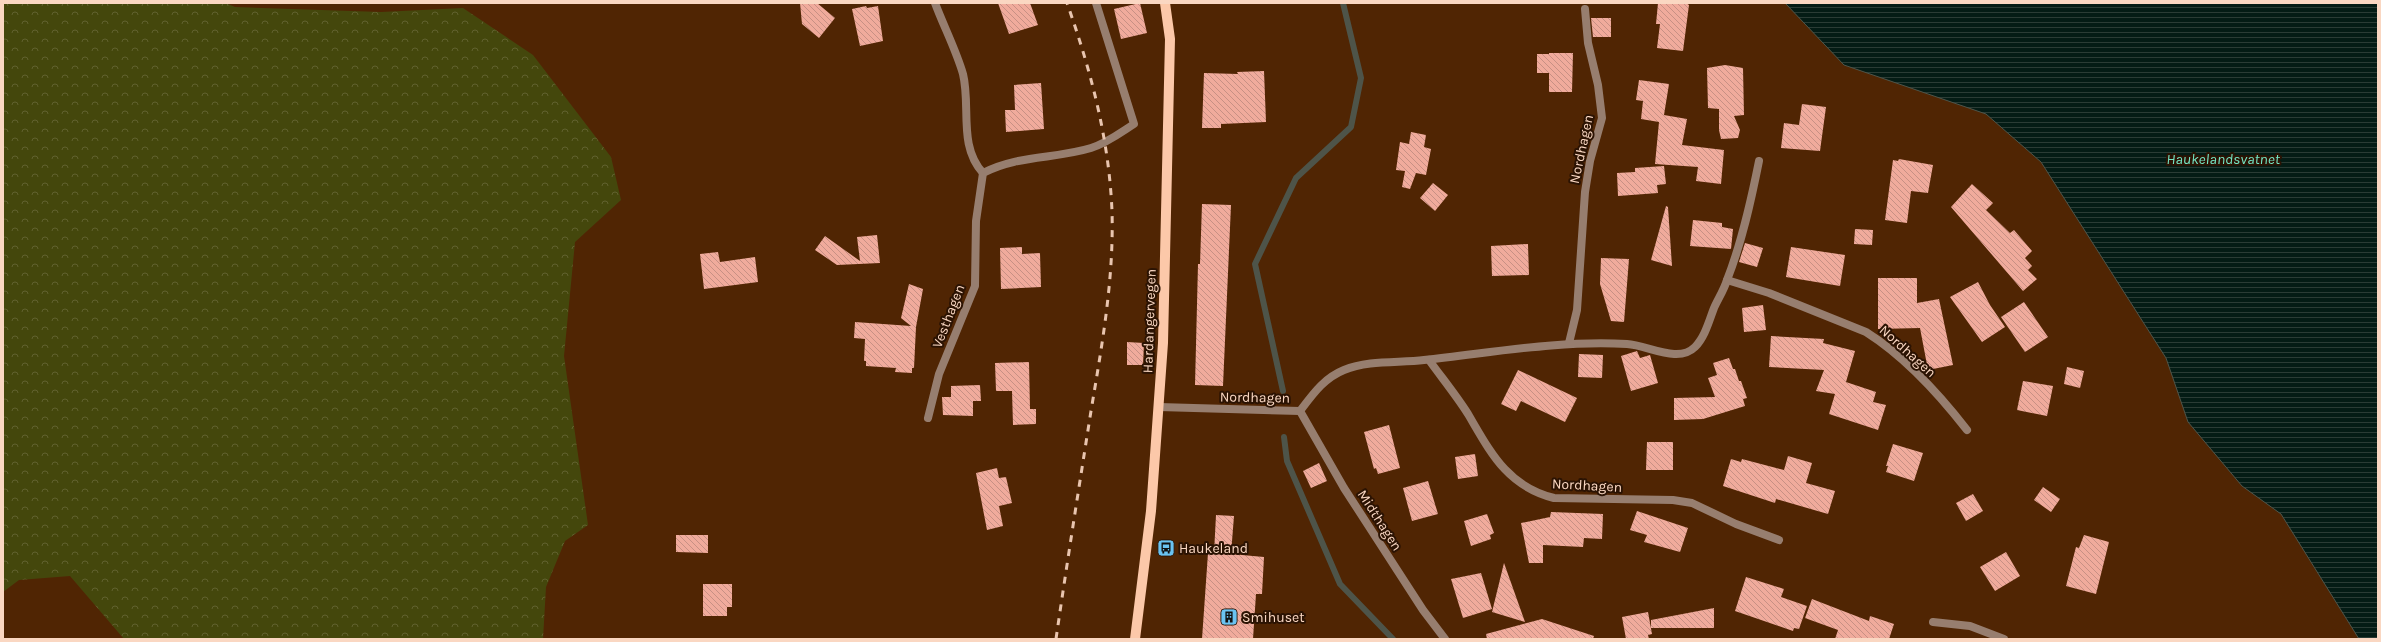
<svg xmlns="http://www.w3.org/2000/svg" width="2381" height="642" font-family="Karla,sans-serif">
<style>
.forest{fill:url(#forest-crowns)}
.water{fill:url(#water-rules);stroke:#4e5449}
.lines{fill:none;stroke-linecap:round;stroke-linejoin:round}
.stream{stroke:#4e5449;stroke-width:6}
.building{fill:url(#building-back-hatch)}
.minor{stroke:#977e6f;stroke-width:8}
.primary{stroke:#fcc8a9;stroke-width:10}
.rail{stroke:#e9c5af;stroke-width:3;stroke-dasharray:7 7;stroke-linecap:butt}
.labels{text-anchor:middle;stroke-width:4;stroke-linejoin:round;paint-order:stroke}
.street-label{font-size:14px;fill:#fad7c2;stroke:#2b1303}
.poi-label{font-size:14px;fill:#fad7c2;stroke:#2b1303;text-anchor:start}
.water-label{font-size:15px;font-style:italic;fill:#75e7c6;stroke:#2b1303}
</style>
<defs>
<pattern id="forest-crowns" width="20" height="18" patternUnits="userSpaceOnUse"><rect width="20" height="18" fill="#44470c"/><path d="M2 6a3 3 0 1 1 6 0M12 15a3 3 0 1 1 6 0" fill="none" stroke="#60612e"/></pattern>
<pattern id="water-rules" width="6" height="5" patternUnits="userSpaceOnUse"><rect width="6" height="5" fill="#041c15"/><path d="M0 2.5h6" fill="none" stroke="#2a3c35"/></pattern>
<pattern id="building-back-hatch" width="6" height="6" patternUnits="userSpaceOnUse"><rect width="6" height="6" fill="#f0ab9c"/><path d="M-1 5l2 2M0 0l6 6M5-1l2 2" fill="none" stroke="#c79084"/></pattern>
</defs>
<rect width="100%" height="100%" fill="#502503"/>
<path class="forest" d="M3,3H226L235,7L381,12L463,8L533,55L611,157L621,200L575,242L564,356L588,525L565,541L546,587L543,639H124L70,576L19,580L3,592Z"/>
<path class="water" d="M1785,3H2378V639H2359L2281,514L2242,486L2188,422L2166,358L2041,162L1986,114L1844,65Z"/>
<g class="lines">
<g class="stream">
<path d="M1283,391L1255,264L1296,178L1351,127L1361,78L1343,3"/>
<path d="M1284,437L1287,461L1340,584L1393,639"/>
</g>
</g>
<g class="building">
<path d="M800,3H817L835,18L819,38L802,24Z"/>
<path d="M998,3H1030L1038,25L1009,34Z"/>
<path d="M1140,3L1147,33L1121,39L1114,9Z"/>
<path d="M1658,3H1686L1689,5L1683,51L1657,48L1660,24H1656Z"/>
<path d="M866,6L867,8L878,6L883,41L860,46L852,9Z"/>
<path d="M1591,18H1611V37H1593Z"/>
<path d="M1549,53H1573L1572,92H1549V73H1537V54H1549Z"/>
<path d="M1725,65L1743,68L1744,115L1734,116L1740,130L1738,138L1721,139L1719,130V109L1708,108L1707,68Z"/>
<path d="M1264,71L1266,122L1221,124V128H1202L1204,73L1238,74L1237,72Z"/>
<path d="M1639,80L1669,84L1664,115L1687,119L1682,145L1724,150L1721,184L1696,181L1698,167L1655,164L1659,122L1641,119L1643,101L1636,100Z"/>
<path d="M1041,83L1044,129L1006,132L1005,110H1015L1014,85Z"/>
<path d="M1802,104L1826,107L1820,151L1781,148L1784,123L1799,125Z"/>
<path d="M1411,132L1426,135L1424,147L1431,149L1426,175L1416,173L1410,189L1402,187L1405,171L1396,170L1400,142L1409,144Z"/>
<path d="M1899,159L1933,165L1928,193L1911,191L1907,223L1885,220L1893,160L1898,161Z"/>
<path d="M1664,166L1666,184L1657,185L1658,193L1618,196L1617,173L1635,172V168Z"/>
<path d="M1433,183L1448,195L1435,211L1420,198Z"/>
<path d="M1972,184L1993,203L1986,210L2010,233L2014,230L2032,251L2025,258L2032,266L2028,270L2037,279L2023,291L1951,207Z"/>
<path d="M1202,204L1231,205L1223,386L1195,385L1198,264H1200Z"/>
<path d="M1666,206L1668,207L1672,266L1651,260Z"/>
<path d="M1693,220L1722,223V227L1733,229L1731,249L1690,246Z"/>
<path d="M1855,229L1873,230L1872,245L1854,244Z"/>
<path d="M877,235L880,263L837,265L815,250L825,236L860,261L857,237Z"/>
<path d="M1745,243L1763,248L1757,267L1739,262Z"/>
<path d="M1528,244L1529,275L1492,276L1491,246Z"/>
<path d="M1022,247V254L1040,253L1041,287L1001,289L1000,248Z"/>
<path d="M1791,247L1845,255L1840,286L1786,277Z"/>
<path d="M718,252L720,262L755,257L758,282L704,289L700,254Z"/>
<path d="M1601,258L1629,259L1624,322L1611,321L1600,284Z"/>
<path d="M1878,278H1917V303L1939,299L1953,365L1928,370L1920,328L1878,329Z"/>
<path d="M1978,282L1990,305L2005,327L1982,342L1950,297Z"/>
<path d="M909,284L923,289L916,327L914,368H912V373L895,372L896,368L866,366V361H864L865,339L854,338L855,322L911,326L901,318Z"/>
<path d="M2024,302L2048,337L2025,352L2001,317Z"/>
<path d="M1763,305L1766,330L1744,332L1742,308Z"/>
<path d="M1771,336L1824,339L1823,343L1855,351L1846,382L1876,392L1873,402L1886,405L1878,430L1829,414L1835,394L1816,391L1824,370L1769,367Z"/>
<path d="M1127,342L1144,343L1143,365H1127Z"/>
<path d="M1637,351L1640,358L1650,355L1658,383L1631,391L1621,356Z"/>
<path d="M1579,354L1603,355L1602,378L1578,377Z"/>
<path d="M1729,358L1733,369H1735L1739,381H1741L1747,398L1743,399L1745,406L1703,419L1674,420V398L1715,397L1708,378L1717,375L1713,363Z"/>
<path d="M1029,362L1030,409H1036V424L1013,425L1012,391H996L995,363Z"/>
<path d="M2067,367L2084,371L2080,388L2064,384Z"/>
<path d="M1518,370L1577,398L1565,422L1521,401L1516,411L1501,404Z"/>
<path d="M2023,381L2053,386L2047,416L2017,410Z"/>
<path d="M980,385L981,401H973V416L943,415L942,397H951V386Z"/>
<path d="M1389,425L1400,468L1378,474L1376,468L1374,469L1364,432Z"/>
<path d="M1647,442H1673V470H1646Z"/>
<path d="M1893,444L1923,453L1914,481L1886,472L1888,466H1886Z"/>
<path d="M1475,454L1478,476L1458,479L1455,457Z"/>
<path d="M1788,456L1812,463L1806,483L1835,491L1828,514L1776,499L1775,503L1723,486L1731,459L1741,462L1742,459L1784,470Z"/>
<path d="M1319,463L1327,481L1311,488L1303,471Z"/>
<path d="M997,468L999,478L1006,477L1012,503L999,506L1003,526L987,530L976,473Z"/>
<path d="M1428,481L1438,514L1412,521L1403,488Z"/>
<path d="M2043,487L2060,499L2051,512L2034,500Z"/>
<path d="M1973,494L1983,511L1966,521L1956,503Z"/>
<path d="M1637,511L1688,528L1680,552L1644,542L1647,535L1630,530Z"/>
<path d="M1551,512L1603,514L1602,539L1584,538L1583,547L1543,545V563H1529L1521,523L1550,517Z"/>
<path d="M1487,514L1494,533L1490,535L1491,539L1471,546L1464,521Z"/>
<path d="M1216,515L1234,516L1231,554L1264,557L1262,594H1256L1253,639H1202L1208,553H1214Z"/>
<path d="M676,535H708V553L676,552Z"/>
<path d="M2084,535L2109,542L2096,594L2066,586L2076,547L2079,548Z"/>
<path d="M2006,552L2020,576L1995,591L1980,567Z"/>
<path d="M1504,563L1525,622L1492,612Z"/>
<path d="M1481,573L1492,609L1463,618L1451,579Z"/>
<path d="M1746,577L1784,589L1781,597L1807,606L1799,629L1794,628L1793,631L1735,611Z"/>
<path d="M703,584H732V607H727V616H703Z"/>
<path d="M1812,599L1869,621L1870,616L1894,624L1889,639H1835L1838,630L1805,618Z"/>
<path d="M1714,608V628H1651V620Z"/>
<path d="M1648,612L1652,634L1648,635L1649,639H1626L1622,617Z"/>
<path d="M1542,619L1594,636L1593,639H1487L1486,634Z"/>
</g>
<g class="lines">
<g class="minor">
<path d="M935,3C944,27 956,50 963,74C971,107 958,146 983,173"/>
<path d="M1727,280L1769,293L1866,332C1904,356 1939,394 1967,430"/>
<path d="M1569,343L1577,310L1585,192L1590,161L1602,118L1598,85L1588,43L1585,9"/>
<path d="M1429,360C1442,378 1456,395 1468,414C1491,453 1507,486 1554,498L1673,500L1692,503L1736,524L1779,540"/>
<path d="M1159,407L1300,411C1313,394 1324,378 1344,370C1368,360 1399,363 1424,360C1491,353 1559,340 1627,344C1648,345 1678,364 1695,347C1705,337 1709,321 1714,308C1718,299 1724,290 1727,280C1742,242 1751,201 1759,161"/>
<path d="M1300,411L1344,488L1423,610L1445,639"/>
<path d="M928,418L939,374L975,286L976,221L983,173C1017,155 1055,159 1091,148C1107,143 1120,133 1134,124L1096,3"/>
<path d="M1933,622L1970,626L2004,639"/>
</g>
<path class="primary" d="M1135,639L1151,511L1163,343L1170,39L1165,3"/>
<path class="rail" d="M1056,639C1067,563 1079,487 1091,411C1102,345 1114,279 1112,211C1109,139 1091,71 1067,3"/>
</g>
<defs>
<g id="bus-square" transform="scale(0.9)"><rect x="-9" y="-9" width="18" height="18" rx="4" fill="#6ac3f1" stroke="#2b1303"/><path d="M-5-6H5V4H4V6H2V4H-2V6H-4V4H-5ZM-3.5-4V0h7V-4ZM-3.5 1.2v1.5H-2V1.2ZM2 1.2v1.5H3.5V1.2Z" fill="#111"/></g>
<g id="building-square" transform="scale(0.9)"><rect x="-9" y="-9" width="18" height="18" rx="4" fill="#6ac3f1" stroke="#2b1303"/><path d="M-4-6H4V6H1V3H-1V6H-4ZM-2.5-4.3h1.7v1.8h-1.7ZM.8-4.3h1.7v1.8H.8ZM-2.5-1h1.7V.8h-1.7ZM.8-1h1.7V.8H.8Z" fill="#111"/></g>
</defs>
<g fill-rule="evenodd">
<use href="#bus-square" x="1166" y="548"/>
<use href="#building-square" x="1229" y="617"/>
</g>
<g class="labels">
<g class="street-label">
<text transform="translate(1581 149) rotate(-78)" y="5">Nordhagen</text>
<text transform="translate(948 316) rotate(-69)" y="5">Vesthagen</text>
<text transform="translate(1149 321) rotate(-88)" y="5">Hardangervegen</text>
<text transform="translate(1908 351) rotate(42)" y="5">Nordhagen</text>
<text transform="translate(1255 397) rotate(1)" y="5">Nordhagen</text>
<text transform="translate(1587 485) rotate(3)" y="5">Nordhagen</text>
<text transform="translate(1380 520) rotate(57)" y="5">Midthagen</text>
</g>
<g class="poi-label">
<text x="1179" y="553">Haukeland</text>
<text x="1242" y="622">Smihuset</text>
</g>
<g class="water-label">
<text x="2223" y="164">Haukelandsvatnet</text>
</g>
</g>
<rect width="2381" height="642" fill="none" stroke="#fad7c2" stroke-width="8"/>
</svg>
